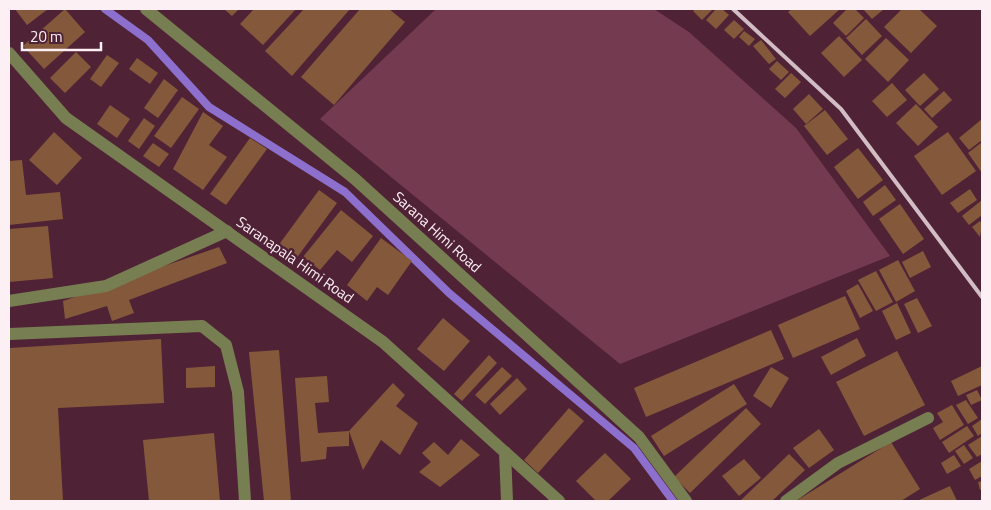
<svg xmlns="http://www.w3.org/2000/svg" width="991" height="510" font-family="'Titillium Web',sans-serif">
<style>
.green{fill:#733a50}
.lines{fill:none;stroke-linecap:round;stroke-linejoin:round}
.stream{stroke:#8d70ce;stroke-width:8}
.building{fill:#84593b}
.minor{stroke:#767e52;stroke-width:12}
.rail{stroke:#d2bdc5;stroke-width:4}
.labels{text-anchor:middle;stroke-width:5;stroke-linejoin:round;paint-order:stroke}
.street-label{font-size:15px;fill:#fcf0f4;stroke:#502235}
</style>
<rect width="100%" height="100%" fill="#502235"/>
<path class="green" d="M436,9H654L689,32L796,128L890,256L620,364L320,119Z"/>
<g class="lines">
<path class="stream" d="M105,9L148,40L209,107L345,192L449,293L634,448L673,501"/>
</g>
<g class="building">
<path d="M15,9H48L27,25Z"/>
<path d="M65,9L85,32L44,69L23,46Z"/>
<path d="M224,9H239L232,16Z"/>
<path d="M254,9H296L263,45L240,24Z"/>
<path d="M304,9H350L292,76L265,51Z"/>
<path d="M360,9H389L405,22L334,105L301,77Z"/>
<path d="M696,9H711L712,10L702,20L693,11Z"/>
<path d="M716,9H722L729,15L716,29L706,20Z"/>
<path d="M792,9H840L810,36L788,12Z"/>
<path d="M847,9H855L864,18L846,36L833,23Z"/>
<path d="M863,9H884L872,19Z"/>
<path d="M902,9H919L937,26L911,53L884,27Z"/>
<path d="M866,19L882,36L862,55L846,38Z"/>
<path d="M734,20L744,29L734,39L724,30Z"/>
<path d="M744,31L755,39L749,46L739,37Z"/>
<path d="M839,36L862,60L844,77L821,53Z"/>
<path d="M886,38L909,60L888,82L865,59Z"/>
<path d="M761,40L776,59L769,64L753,46Z"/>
<path d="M76,52L91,67L65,93L50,78Z"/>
<path d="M107,55L119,63L101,87L90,79Z"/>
<path d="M137,58L158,73L150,84L129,69Z"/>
<path d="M777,61L789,72L781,80L769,69Z"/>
<path d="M791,73L801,82L785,98L775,89Z"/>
<path d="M924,73L939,89L920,106L905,90Z"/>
<path d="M164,79L178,90L158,118L144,108Z"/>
<path d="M892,83L907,100L887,117L872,101Z"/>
<path d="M944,91L952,100L932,118L924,109Z"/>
<path d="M809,94L823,109L806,124L793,109Z"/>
<path d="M182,97L199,109L171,148L154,136Z"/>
<path d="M916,104L938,127L918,146L896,123Z"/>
<path d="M110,105L130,119L117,138L97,124Z"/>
<path d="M825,110L848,139L827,155L804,126Z"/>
<path d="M203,112L223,126L209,145L227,157L203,190L173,169Z"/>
<path d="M144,118L155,126L139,149L128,141Z"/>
<path d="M982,119V140L969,150L959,138Z"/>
<path d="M54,132L82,158L57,185L29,160Z"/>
<path d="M948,132L976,171L942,195L914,156Z"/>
<path d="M250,138L267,149L226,205L210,194Z"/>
<path d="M982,142V173L968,153Z"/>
<path d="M153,143L169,154L159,167L143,156Z"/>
<path d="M858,148L883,180L858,199L834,167Z"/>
<path d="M22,160L26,195L60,192L63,219L9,225V161Z"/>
<path d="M885,185L896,200L873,216L863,202Z"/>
<path d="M970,189L977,200L958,213L950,203Z"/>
<path d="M319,190L337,203L293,263L275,250Z"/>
<path d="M982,200V215L969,225L962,216Z"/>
<path d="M900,204L924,239L903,254L879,219Z"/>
<path d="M341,210L373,236L352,262L337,250L320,270L303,257Z"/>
<path d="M980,221L982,224L980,237L972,227Z"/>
<path d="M48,226L53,278L9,282V229Z"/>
<path d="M381,238L412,261L388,295L377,287L367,301L347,285Z"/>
<path d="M219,247L227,263L129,300L134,313L112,321L107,306L65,319L63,301Z"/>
<path d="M923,251L931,267L910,278L902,262Z"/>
<path d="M898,260L915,291L896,302L879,270Z"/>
<path d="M876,271L893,302L876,311L858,280Z"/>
<path d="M858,284L873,311L860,318L846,291Z"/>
<path d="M845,296L860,329L793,358L778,325Z"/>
<path d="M917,298L932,326L918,333L904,304Z"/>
<path d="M897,303L911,333L896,340L882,311Z"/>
<path d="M443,318L470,341L444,371L417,349Z"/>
<path d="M771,330L784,359L646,417L634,388Z"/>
<path d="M857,338L866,356L831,375L821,357Z"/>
<path d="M161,339L164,403L58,408L63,501H9V348Z"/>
<path d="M279,350L291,501H264L249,352Z"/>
<path d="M897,351L925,405L864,436L836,382Z"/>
<path d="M489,355L497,363L462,401L454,394Z"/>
<path d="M215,366V387L186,388V368Z"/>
<path d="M982,366V385L958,396L951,381Z"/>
<path d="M502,367L512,376L485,404L475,395Z"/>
<path d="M771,367L789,378L771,408L753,396Z"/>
<path d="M327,376L329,402L315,403L318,433L349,431V446L327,447L326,459L301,462L295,378Z"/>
<path d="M517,378L527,389L500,415L490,404Z"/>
<path d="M393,383L405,395L396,406L418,423L400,455L381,440L363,470L349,431Z"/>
<path d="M734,384L747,404L664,456L651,436Z"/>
<path d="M977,390L982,400L971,405L966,395Z"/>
<path d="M966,400L978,418L968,424L956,405Z"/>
<path d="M952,405L964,425L940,440L933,428L943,422L937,413Z"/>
<path d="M569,408L584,421L538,473L524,460Z"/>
<path d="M746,408L761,424L690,493L674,477Z"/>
<path d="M982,419V433L978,436L972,426Z"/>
<path d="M967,426L974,436L949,453L942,442Z"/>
<path d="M819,429L834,450L809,468L793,448Z"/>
<path d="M214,433L220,501H149L143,440Z"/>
<path d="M982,436V454L977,457L968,445Z"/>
<path d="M461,439L480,455L440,487L419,472L431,462L422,453L434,442L448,455Z"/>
<path d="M891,442L920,489L901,501H796Z"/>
<path d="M964,445L973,458L964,464L955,451Z"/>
<path d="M605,453L631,479L608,501H596L576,481Z"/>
<path d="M789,454L805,470L772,501H740Z"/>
<path d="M954,455L961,466L947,474L941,463Z"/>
<path d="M744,459L761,478L739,496L722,476Z"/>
<path d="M982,461V476L975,480L969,469Z"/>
<path d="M982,481V489L980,490L978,482Z"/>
<path d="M950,486L957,501H917Z"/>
</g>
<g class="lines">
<g class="minor">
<path d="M146,9L355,179L639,437L686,501"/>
<path d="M9,53L66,118L383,342L559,501"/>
<path d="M9,301L106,286L227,231"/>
<path d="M9,334L202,326L226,345L238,392L245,501"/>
<path d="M505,452L507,501"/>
<path d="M786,501L838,463L928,418"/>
</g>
<path class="rail" d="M733,9L841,109L982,297"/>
</g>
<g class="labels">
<g class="street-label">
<text transform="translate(437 232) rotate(42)" y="5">Sarana Himi Road</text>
<text transform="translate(295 260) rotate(35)" y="5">Saranapala Himi Road</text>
</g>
</g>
<rect width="991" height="510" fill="none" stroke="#fcf0f4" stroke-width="20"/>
<path d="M22 42v8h79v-8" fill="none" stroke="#fcf0f4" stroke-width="2.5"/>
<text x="30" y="42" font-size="15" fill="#fcf0f4" stroke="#502235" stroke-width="4" paint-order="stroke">20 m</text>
</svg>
